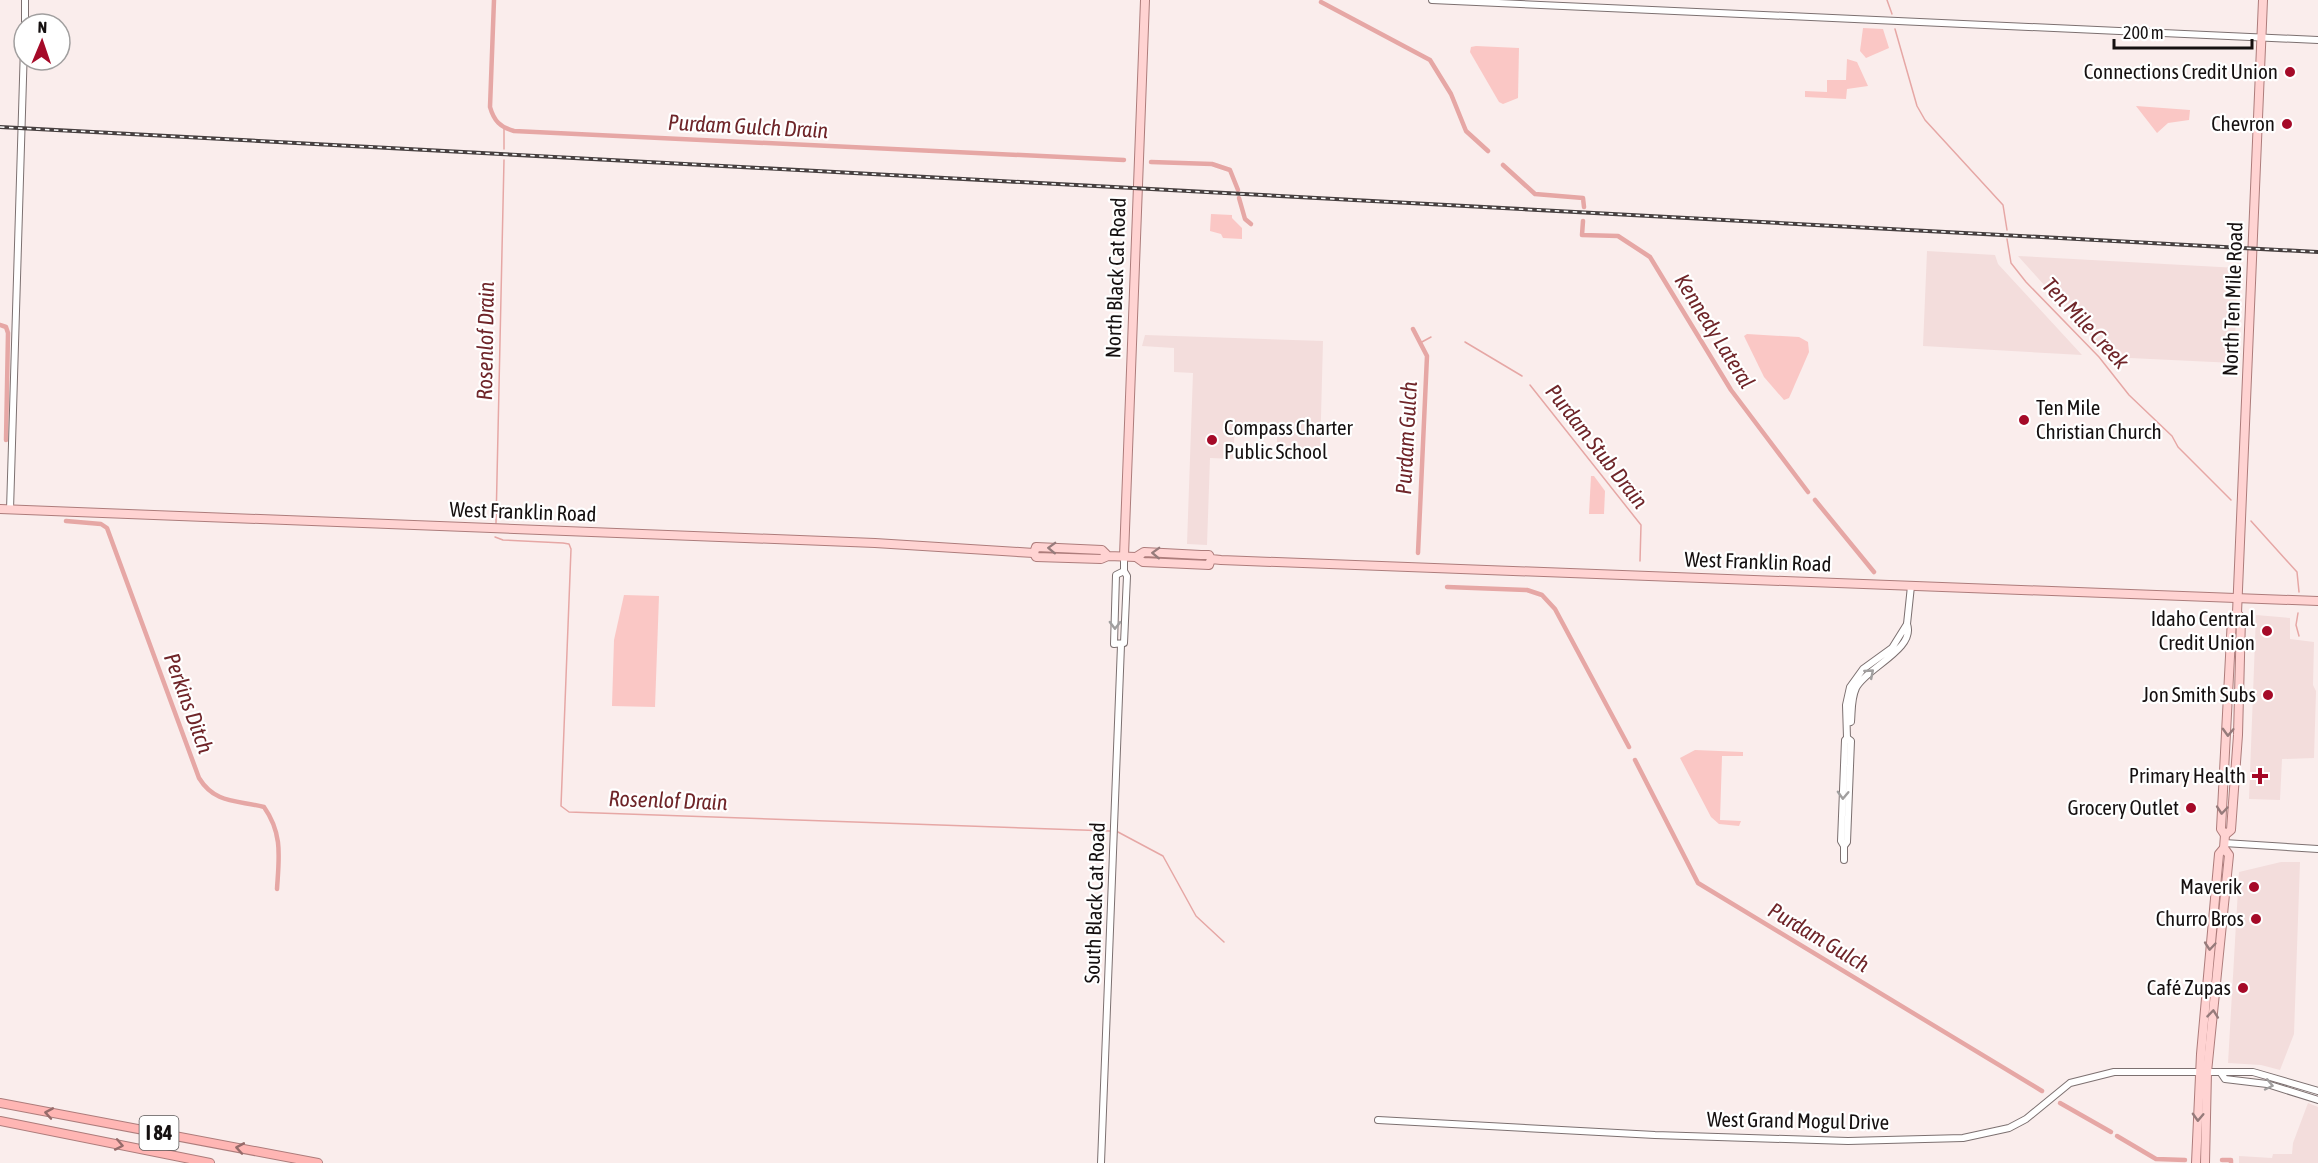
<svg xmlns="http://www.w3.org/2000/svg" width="2318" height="1163" font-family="'Asap Condensed',sans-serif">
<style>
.built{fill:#f3dddc}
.green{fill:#fac7c5}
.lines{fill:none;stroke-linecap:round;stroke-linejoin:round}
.stream{stroke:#e6a7a5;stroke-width:1.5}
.canal{stroke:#e6a7a5;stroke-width:4.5}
.minor-casing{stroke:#7c7070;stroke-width:8}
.major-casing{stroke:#ad7c7b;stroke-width:10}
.highway-casing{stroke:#ad7c7b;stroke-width:10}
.minor{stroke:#fff;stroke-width:6}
.major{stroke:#ffd3d2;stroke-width:8}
.highway{stroke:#ffb6b4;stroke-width:8}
.rail-casing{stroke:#463f3f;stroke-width:4}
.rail{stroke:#fff;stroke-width:1.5;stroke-dasharray:4.5;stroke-linecap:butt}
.oneway{stroke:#967b7b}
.oneway2{stroke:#a19f9f}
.oneway3{stroke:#966b6a}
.poi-dot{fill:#a50a28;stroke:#fff;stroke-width:2}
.labels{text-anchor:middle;stroke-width:4.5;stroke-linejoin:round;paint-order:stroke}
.shield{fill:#fff;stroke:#5b5858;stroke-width:1.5}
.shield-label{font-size:20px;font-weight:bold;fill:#151010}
.poi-label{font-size:21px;fill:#151010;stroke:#fff;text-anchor:end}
.street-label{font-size:21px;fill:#151010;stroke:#fff}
.water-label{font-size:22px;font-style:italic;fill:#6f2529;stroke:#fff}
</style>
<rect width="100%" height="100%" fill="#faedec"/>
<g class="built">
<path d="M1927,251L1995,255L1998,264L2082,355L1923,346Z"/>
<path d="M2018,256L2238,268L2234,363L2109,357Z"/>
<path d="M1145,335L1323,341L1320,455L1277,453V428L1235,426L1233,459L1210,458L1207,545L1187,544L1193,373L1174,372V348L1142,346Z"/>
<path d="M2256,615L2290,618V639L2314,642L2313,685L2316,691L2314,758L2282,759L2280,800L2249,799Z"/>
<path d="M2281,862H2300L2294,1034L2280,1070L2261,1065L2228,1063L2239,872Z"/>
<path d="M2308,1103L2318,1107V1163H2239V1156L2272,1158L2273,1154H2292L2293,1143Z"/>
</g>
<g class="green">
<path d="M1863,28L1883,29L1889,48L1866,58L1860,51Z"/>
<path d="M1476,46L1519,48L1518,98L1503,104L1499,102L1470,52L1471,47Z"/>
<path d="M1847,59L1857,62L1868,86L1847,89L1846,99L1805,97V91L1827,92V80H1846Z"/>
<path d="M2136,106L2190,110L2189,120L2168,123L2157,133Z"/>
<path d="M1211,214L1232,215V218L1242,228V239L1223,238L1221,234L1210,231Z"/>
<path d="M1747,334L1799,337L1808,342L1809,352L1789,398L1784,400L1764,377L1744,336Z"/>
<path d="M1591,476H1594L1605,491L1604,514H1589Z"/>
<path d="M624,595L659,596L655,707L612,706L614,640Z"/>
<path d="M1695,750L1743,752V756H1722L1720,820L1741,821L1739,826L1719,824L1711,817L1680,758Z"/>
</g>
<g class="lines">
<g class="stream">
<path d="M1887,0L1892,14"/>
<path d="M1895,29L1917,106L1925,120L2003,205L2007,230"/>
<path d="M504,149V128"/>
<path d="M2007,239L2011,263L2026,282L2099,357L2129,395L2172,436L2178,447L2231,500"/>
<path d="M1465,342L1522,376"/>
<path d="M1420,343L1431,337"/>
<path d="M1530,385L1641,525L1640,561"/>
<path d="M2251,521L2297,572L2299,592"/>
<path d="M496,523L504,160"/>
<path d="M495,537L503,540L563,543L569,544L571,549L561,806L569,812L1110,831"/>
<path d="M2298,613L2296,625L2299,636"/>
<path d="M1118,832L1163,856L1196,916L1224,942"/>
</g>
<g class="canal">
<path d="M494,0L490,107C494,121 500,127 514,131L1124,160"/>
<path d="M1321,2L1430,60L1451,94L1466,131L1488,151"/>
<path d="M1151,162L1212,164L1230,170L1238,190"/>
<path d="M1503,165L1535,194L1583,198L1584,207"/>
<path d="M1239,198L1245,219L1251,224"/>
<path d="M1583,221L1582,235L1618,236L1650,257L1731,390L1808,492"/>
<path d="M0,325L6,327L8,333L6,440"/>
<path d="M1413,329L1427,356L1418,553"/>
<path d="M1815,500L1874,572"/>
<path d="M66,521L101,524L107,528L199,778C215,804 237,800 264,807C283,834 279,857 277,889"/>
<path d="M1447,587L1527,590L1542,595L1555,609L1629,747"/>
<path d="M1635,760L1698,883L2042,1091"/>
<path d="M2060,1103L2111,1132"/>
<path d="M2117,1136L2156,1159L2185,1160"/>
<path d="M2222,1160H2231V1163"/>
</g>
<g class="minor-casing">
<g id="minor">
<path d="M1432,0L2318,40"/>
<path d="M25,24V0"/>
<path d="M10,510L24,46"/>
<path d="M1124,571L1116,575L1114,644L1124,643L1127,576L1124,571V556"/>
<path d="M1907,624L1911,586"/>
<path d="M1847,738L1851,741L1847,842L1844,846L1841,841L1845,740L1847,738L1846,705L1850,687L1863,669L1892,648L1907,624C1916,649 1866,668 1856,688C1851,699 1852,710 1851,722L1848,723"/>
<path d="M2224,843L2318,849"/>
<path d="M1844,860V846"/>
<path d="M2221,1073L2225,1079L2267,1084L2318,1100"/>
<path d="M1378,1120L1655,1135L1848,1141L1963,1138L2009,1128L2026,1119L2070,1083L2114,1072H2253L2318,1091"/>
<path d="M1101,1163L1121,645"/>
</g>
</g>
<g class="major-casing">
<g id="major">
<path d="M0,509L875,543L1034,553"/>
<path d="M1108,556L1102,550L1036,547L1034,553L1036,557L1101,559L1108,556L1136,557"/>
<path d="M1124,556L1145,0"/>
<path d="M1211,559L1209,565L1143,562L1136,557L1144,552L1201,555H1209L1211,559L1221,560L2318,601"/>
<path d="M2225,835L2221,829L2232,618L2237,613"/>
<path d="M2196,1163L2201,1054L2219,854L2224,848L2225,835L2231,830L2238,735L2241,618L2237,613L2263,0"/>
<path d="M2205,1163L2207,1072L2229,855L2224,848"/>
</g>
</g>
<g class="highway-casing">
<g id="highway">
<path d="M0,1103L318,1163"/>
<path d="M0,1121L210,1163"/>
</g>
</g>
<use href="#minor" class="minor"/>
<use href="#major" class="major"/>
<use href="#highway" class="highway"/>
<g class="rail-casing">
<path id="rail" d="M0,127L2318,252"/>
</g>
<use href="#rail" class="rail"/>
</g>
<defs><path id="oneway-chevron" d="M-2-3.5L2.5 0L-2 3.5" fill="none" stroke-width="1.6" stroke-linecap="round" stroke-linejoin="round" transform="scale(1.5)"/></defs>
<g class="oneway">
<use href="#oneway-chevron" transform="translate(1052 548) rotate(-178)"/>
<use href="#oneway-chevron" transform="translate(1156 553) rotate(-178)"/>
<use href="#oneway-chevron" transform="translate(2228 732) rotate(92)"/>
<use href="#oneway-chevron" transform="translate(2222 810) rotate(95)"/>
<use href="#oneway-chevron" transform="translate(2210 946) rotate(95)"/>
<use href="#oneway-chevron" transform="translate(2213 1014) rotate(-84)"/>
<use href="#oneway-chevron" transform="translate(2198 1117) rotate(92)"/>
</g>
<g class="oneway2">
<use href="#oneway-chevron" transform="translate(1115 625) rotate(91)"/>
<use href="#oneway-chevron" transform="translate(1870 673) rotate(-41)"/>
<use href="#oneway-chevron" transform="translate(1843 795) rotate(92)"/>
<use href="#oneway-chevron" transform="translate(2269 1085) rotate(12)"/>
</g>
<g class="oneway3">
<use href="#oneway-chevron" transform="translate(49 1113) rotate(-170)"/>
<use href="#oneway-chevron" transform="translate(119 1145) rotate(11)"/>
<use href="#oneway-chevron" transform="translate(240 1148) rotate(-170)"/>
</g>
<g class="poi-dot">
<circle cx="2290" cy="72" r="6"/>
<circle cx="2287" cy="124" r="6"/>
<circle cx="2024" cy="420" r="6"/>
<circle cx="1212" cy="440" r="6"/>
<circle cx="2267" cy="631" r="6"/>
<circle cx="2268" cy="695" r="6"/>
<path d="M2257 767h6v6h6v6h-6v6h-6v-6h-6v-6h6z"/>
<circle cx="2191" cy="808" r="6"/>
<circle cx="2254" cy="887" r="6"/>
<circle cx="2256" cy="919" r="6"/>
<circle cx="2243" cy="988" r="6"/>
</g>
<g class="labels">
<rect class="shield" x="139.5" y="1116" width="39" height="34" rx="4.5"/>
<g class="shield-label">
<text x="159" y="1140">I 84</text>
</g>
<g class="poi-label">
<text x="2278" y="79">Connections Credit Union</text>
<text x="2275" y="131">Chevron</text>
<text x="2036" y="415" text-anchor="start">Ten Mile<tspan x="2036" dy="24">Christian Church</tspan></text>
<text x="1224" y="435" text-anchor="start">Compass Charter<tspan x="1224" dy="24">Public School</tspan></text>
<text x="2255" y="626">Idaho Central<tspan x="2255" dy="24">Credit Union</tspan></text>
<text x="2256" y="702">Jon Smith Subs</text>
<text x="2246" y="783">Primary Health</text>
<text x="2179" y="815">Grocery Outlet</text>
<text x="2242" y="894">Maverik</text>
<text x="2244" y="926">Churro Bros</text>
<text x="2231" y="995">Café Zupas</text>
</g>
<g class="street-label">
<text transform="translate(1116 278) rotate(-88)" y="7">North Black Cat Road</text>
<text transform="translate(2233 299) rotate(-88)" y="7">North Ten Mile Road</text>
<text transform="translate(523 512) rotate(2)" y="7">West Franklin Road</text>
<text transform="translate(1758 562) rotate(2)" y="7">West Franklin Road</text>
<text transform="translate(1095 903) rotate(-88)" y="7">South Black Cat Road</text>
<text transform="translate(1798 1121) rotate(1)" y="7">West Grand Mogul Drive</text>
</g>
<g class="water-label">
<text transform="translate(748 126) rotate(3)" y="8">Purdam Gulch Drain</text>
<text transform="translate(2086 323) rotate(47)" y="8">Ten Mile Creek</text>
<text transform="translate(1715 331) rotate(58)" y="8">Kennedy Lateral</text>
<text transform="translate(485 341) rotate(-89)" y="8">Rosenlof Drain</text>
<text transform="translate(1406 438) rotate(-87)" y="8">Purdam Gulch</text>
<text transform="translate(1597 446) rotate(52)" y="8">Purdam Stub Drain</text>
<text transform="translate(189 703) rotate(70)" y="8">Perkins Ditch</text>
<text transform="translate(668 800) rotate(2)" y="8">Rosenlof Drain</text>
<text transform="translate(1819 937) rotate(31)" y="8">Purdam Gulch</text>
</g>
</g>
<g transform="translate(42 42) rotate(2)"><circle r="28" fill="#ffffff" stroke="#a19f9f" stroke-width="1.5"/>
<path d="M0-4.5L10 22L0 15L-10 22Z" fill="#a50a28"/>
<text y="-9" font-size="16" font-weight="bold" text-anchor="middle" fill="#151010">N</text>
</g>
<path d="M2114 39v9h138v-9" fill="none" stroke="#151010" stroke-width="3"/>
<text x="2123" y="39" font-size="18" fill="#151010" stroke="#ffffff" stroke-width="4.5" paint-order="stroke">200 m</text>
</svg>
